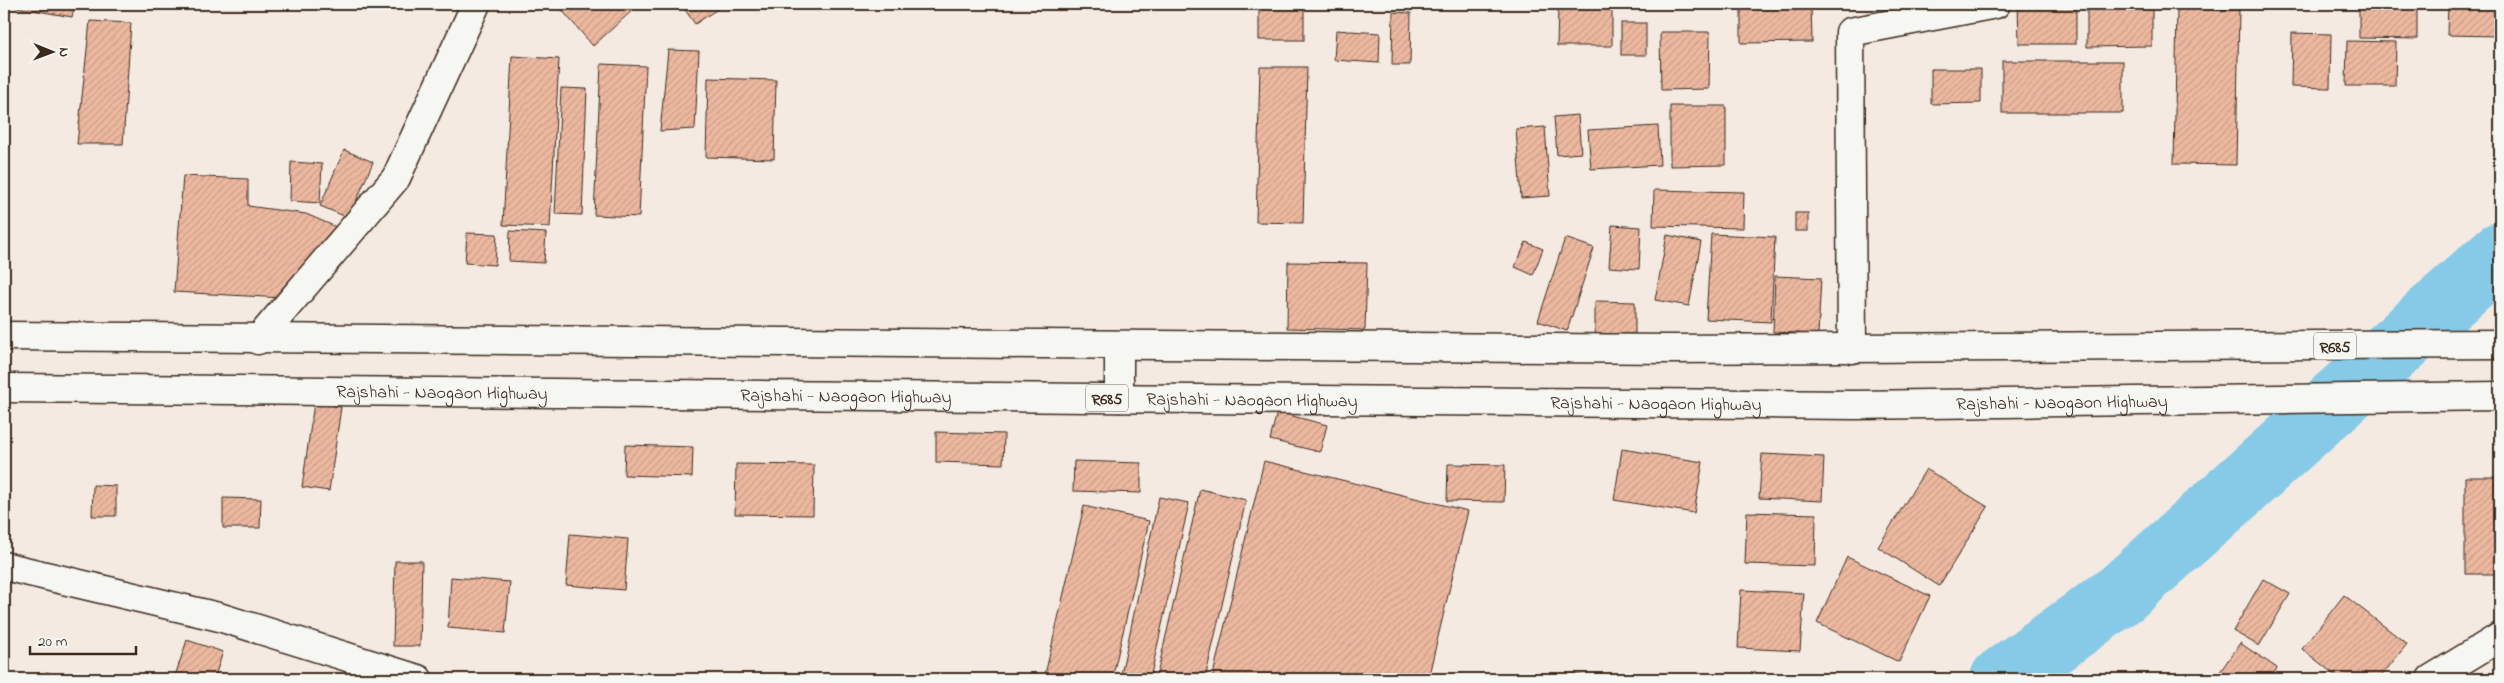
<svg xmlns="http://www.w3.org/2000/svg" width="2504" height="683" font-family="'Indie Flower',sans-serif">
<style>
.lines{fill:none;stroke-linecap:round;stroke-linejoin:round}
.river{stroke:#87cae8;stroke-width:64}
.building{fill:url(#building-hatch);stroke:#3b2a1e}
.minor-casing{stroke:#3b2a1e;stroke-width:31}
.primary-casing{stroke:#3b2a1e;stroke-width:31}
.minor{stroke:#f6f6f2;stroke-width:28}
.primary{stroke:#f6f6f2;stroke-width:28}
.labels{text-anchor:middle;stroke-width:5;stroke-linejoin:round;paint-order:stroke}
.shield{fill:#f6f6f2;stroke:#73675e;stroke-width:1}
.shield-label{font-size:16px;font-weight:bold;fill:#3b2a1e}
.street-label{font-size:18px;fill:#3b2a1e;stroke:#f6f6f2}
</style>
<defs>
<pattern id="building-hatch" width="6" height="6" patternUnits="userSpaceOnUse" patternTransform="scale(1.25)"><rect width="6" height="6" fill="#edb8a0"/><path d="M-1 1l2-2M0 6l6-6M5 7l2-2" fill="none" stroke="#cc9e89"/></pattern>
</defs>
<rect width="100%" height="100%" fill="#f4eae2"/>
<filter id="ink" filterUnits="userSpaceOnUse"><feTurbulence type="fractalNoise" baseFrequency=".02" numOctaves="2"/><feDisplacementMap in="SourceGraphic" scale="10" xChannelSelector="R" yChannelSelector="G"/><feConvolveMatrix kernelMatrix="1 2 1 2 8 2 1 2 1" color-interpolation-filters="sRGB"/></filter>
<g filter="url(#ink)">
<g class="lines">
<path class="river" d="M2002,679L2121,594L2500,254"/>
</g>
<g class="building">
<path d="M15,4H75L72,17L15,7Z"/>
<path d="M567,4H632L635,8L593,46L561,9Z"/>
<path d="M681,4H725L695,24Z"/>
<rect x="1259" y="4" width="45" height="36"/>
<path d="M1741,4H1811L1812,42L1741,43Z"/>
<path d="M2018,4H2076V44H2019Z"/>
<path d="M2087,4H2152V46L2087,47Z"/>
<path d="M2359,4H2417V39L2359,38Z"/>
<path d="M2448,4H2500V36L2447,35Z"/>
<path d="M1558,8H1612V46H1557Z"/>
<path d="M2177,9L2239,10L2236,165L2174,164Z"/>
<path d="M1393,12L1411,13L1410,65H1392Z"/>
<path d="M90,21L131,23L123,144H77Z"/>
<rect x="1621" y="23" width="25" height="32"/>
<path d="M1336,30L1380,33L1379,63L1334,60Z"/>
<path d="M1660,32H1710L1709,89L1661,90Z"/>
<path d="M2292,33L2331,34L2330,88L2291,87Z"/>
<path d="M2347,41L2396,42L2395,86H2346Z"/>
<path d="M668,50L699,51L695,129L660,131Z"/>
<path d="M512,56L559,59L550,227L503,225Z"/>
<rect x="2002" y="61" width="121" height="52"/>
<path d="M601,64L646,66L639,217L594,215Z"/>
<path d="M1260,67H1307L1303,223L1256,222Z"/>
<path d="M1931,69H1981V103L1931,104Z"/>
<path d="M708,78L776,80L774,159L706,157Z"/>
<path d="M561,88L587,89L582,215L555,214Z"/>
<path d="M1670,106H1726V165L1670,166Z"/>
<path d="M1578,115L1581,153L1557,155L1554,117Z"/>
<path d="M1658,126L1660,165L1591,169L1588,130Z"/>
<path d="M1545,127L1550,196L1521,198L1516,129Z"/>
<path d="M344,150L373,162L349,218L320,206Z"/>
<path d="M291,162L322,164L320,203L290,201Z"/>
<path d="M183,176L248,179V206L306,214L343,230L283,298L174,292Z"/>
<path d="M1654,190L1744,192L1743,228L1653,226Z"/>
<rect x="1795" y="213" width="13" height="18"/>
<path d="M1612,225L1641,227L1639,269L1609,267Z"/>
<path d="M510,231L546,233L544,263L509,261Z"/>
<path d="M467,233L497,234L495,265L465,263Z"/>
<path d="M1711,234L1775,237L1771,322L1706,319Z"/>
<path d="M1667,235L1701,242L1689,306L1655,300Z"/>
<path d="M1565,238L1594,248L1567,331L1538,321Z"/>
<path d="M1526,242L1543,249L1533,275L1515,267Z"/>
<path d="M1288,262L1367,263L1365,330L1287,328Z"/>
<path d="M1775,276L1821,278L1818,334L1773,332Z"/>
<path d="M1595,301L1635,302V334H1595Z"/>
<path d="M314,403L341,407L329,491L302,487Z"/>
<path d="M1277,412L1327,425L1320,452L1270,440Z"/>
<path d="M936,432L1004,434L1003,464L936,462Z"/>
<path d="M625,445L693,447L692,477L624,475Z"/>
<path d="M1622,449L1703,462L1694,513L1614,500Z"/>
<path d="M1762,454L1824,457L1822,501L1759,498Z"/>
<path d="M1074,461L1141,463V493L1073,491Z"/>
<path d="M1264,461L1468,511L1428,679H1212Z"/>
<path d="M736,464L814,465L813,515L735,514Z"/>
<path d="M1448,464L1505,465L1504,502L1447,501Z"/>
<path d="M1926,469L1988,507L1939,586L1878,547Z"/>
<path d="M2465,477H2496L2497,574H2465Z"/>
<path d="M93,485L116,486V516H92Z"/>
<path d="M1200,489L1246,500L1205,679H1156Z"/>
<path d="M1159,497L1189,503L1150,679H1120Z"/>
<path d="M223,498L261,499L260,528H223Z"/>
<path d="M1084,506L1149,521L1112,679H1044Z"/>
<path d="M1747,512L1816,514L1815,566L1745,564Z"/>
<path d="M570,534L628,539L624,590L566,585Z"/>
<path d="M1847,557L1930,596L1899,662L1817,623Z"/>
<path d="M395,561H422L420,646H393Z"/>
<path d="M451,577L510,582L505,633L448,628Z"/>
<path d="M2263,579L2290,594L2259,646L2233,631Z"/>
<path d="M1741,590L1804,593L1800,651L1738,648Z"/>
<path d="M2344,595L2407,644L2379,679H2340L2302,649Z"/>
<path d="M187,640L223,652L214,679H174Z"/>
<path d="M2240,643L2277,668L2270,679H2215Z"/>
<path d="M46,672L74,679H44Z"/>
<path d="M1571,674L1605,679H1570Z"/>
</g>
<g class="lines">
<g class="minor-casing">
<g id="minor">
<path d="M258,340L396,178L476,4"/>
<path d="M1852,349L1850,32L1996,4"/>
<path d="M4,566L219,617L418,679"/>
<path d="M2431,679L2500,637"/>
</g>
</g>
<g class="primary-casing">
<g id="primary">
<path d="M4,336L1671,349L2500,344"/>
<path d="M1119,346V398"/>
<path id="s1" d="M4,388L1855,405L2500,396"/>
</g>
</g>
<use href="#minor" class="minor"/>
<use href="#primary" class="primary"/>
</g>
</g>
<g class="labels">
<g class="shield">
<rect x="2314" y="332.5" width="42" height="27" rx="4"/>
<rect x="1086" y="384.5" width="42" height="27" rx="4"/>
</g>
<g class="shield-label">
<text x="2335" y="352">R685</text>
<text x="1107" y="404">R685</text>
</g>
<g class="street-label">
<text dy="6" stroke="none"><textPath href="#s1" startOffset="438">Rajshahi - Naogaon Highway</textPath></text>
<text dy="6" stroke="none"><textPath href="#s1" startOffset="842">Rajshahi - Naogaon Highway</textPath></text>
<text dy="6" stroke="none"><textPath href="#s1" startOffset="1248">Rajshahi - Naogaon Highway</textPath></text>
<text dy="6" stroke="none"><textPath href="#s1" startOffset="2058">Rajshahi - Naogaon Highway</textPath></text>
<text dy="6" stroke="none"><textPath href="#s1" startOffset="1652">Rajshahi - Naogaon Highway</textPath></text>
</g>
</g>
<rect width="2504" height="683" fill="none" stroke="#f6f6f2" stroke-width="20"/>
<rect x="10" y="10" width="2484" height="663" fill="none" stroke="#3b2a1e" stroke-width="2" filter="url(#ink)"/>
<g transform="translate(52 52) rotate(91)" stroke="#f6f6f2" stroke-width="4" paint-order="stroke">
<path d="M0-4L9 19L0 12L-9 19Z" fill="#3b2a1e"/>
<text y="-8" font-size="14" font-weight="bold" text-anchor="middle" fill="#3b2a1e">N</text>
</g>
<path d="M30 646v8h106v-8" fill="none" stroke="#3b2a1e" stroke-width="2.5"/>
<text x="38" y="646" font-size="15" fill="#3b2a1e" stroke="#f6f6f2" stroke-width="4" paint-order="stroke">20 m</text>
</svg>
